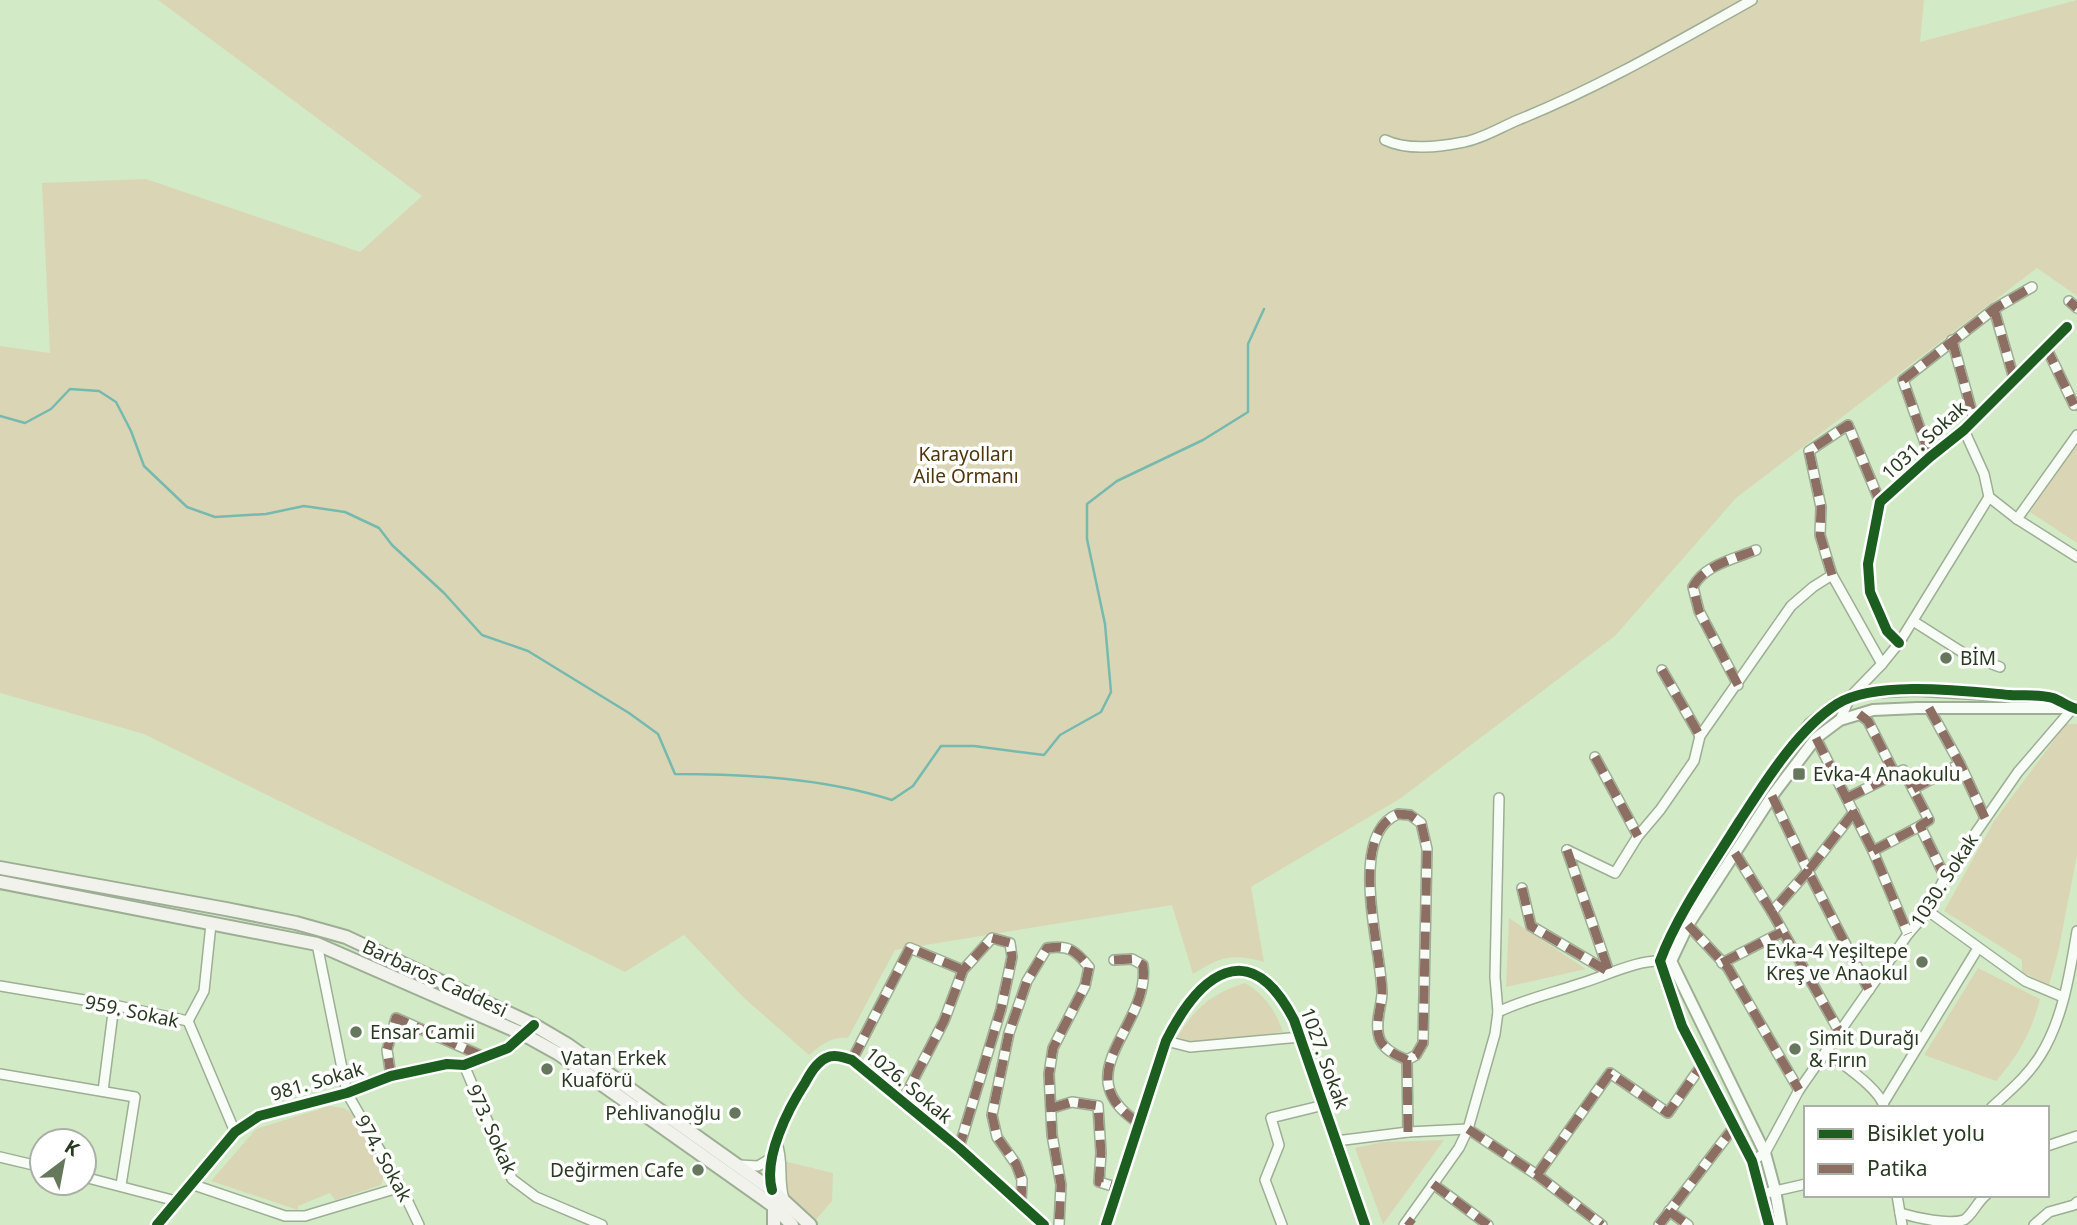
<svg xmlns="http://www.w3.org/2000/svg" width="2077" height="1225" font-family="'Noto Sans',sans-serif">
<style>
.green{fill:#dad6b5}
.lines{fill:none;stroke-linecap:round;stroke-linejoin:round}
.stream{stroke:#76b9ae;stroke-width:2.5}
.minor-casing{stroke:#9dae94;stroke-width:12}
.tertiary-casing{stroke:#9dae94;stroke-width:14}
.secondary-casing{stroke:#9dae94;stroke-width:16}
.minor{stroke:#f8fcf7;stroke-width:9}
.tertiary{stroke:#f8fcf7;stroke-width:10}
.secondary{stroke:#f1f2ec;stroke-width:12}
.quiet{stroke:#8d6e63;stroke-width:9;stroke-dasharray:18 9;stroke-linecap:butt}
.cycleway-casing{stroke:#fff;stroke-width:15}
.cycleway{stroke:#1b5e20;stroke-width:10}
.poi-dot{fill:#65785b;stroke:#fff;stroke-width:2.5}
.labels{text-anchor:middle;stroke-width:7;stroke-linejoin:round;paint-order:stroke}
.street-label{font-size:19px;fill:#2a3a21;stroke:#fff}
.park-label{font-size:19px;fill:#4e3408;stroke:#fff}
.poi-label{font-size:19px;fill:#2a3a21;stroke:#fff;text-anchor:start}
</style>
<rect width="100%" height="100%" fill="#d3eac7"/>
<g class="green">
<path d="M158,0H1924L1920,42L2077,0V296L2037,268L1736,498L1615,636L1401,798L1251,887L1264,962C1232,953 1220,957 1193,974L1172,905L895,950L848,1038C832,1036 821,1045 809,1055L744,998L684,935L625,972L144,734L0,693V346L50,353L42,183L146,179L360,252L422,196Z"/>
<path d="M2077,444V543L2030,512Z"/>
<path d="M2066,724H2077V855L2058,953L2049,985L2022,972V960L1944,911L1994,821Z"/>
<path d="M1509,918L1586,969L1506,987Z"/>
<path d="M1978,968L2040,999C2032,1031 2018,1056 1996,1081L1924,1055Z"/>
<path d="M1245,983C1264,994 1276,1011 1283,1032L1193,1042L1177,1037C1196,1007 1211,994 1245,983Z"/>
<path d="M329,1106L344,1108L358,1117L384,1175L381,1185L335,1200L330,1193L298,1206V1210L211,1181L256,1129Z"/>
<path d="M1444,1140L1383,1224L1355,1148L1383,1142Z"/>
<path d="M784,1161L833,1173L832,1201L813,1223L782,1193Z"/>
</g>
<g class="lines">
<path class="stream" d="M0,416L25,423L51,409L70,389L99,391L116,402L131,431L144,466L187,507L215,517L266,514L304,506L345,512L379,528L392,545L444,593L482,635L528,651L629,713L658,734L675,774C747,774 823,778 892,800L913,786L941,746H974L1044,755L1060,735L1101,712L1111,692L1105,624L1087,539V504L1117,481L1203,440L1248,412V344L1264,309"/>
<g class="minor-casing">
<g id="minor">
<path d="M1385,140C1408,151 1439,147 1464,142C1482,139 1501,127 1518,120C1600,87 1675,43 1752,0"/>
<path d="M2069,301L2077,308"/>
<path d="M1994,309L2014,379"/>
<path d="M1952,340L1974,419"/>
<path d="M2046,347L2074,405"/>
<path d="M1964,430L1984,474L1989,497L2017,519L2077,557"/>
<path d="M1930,457L1903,380L1994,309L2032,287"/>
<path d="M2017,519L2077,435"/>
<path d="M1832,575L1820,535L1821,507L1809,451L1848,425L1880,502"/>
<path d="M1913,621L1965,654L2000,667"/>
<path d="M1899,643L1887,631L1870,592L1868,564L1880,502L1930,457L1964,430L2067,327"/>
<path d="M1662,670L1700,736"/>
<path d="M1738,685L1699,611L1693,587C1704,565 1734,559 1756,550"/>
<path d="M1929,708L1960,764L1985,818"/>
<path d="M1859,714L1868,721L1895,774L1903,770L1929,820L1920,826L1945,877"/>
<path d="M1840,720L1850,697L1882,664L1899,643L1989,497"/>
<path d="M1816,738L1873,851L1908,934"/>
<path d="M1595,757L1638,836"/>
<path d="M1913,789L1960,764"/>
<path d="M1772,796L1808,871L1772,912L1839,1031"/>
<path d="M1847,798L1895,774"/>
<path d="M1854,812L1808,871L1869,990"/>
<path d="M1398,814L1410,815L1421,823L1427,849L1423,1043L1416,1055L1407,1060C1396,1055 1382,1049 1379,1037C1375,1022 1381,1008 1382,994C1382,951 1346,835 1398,814Z"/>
<path d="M1567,850L1615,873L1638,836L1660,810L1694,761L1700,736L1791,606L1813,587L1832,575L1882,664"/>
<path d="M1567,850L1609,972"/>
<path d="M1873,851L1920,826"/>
<path d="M1735,853L1772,912"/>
<path d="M1522,888L1531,926L1609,972"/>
<path d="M1928,911L2025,981L2063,997"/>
<path d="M1688,925L1728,968L1799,1090"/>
<path d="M317,944L347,1093L401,1187L419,1225"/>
<path d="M1114,960L1132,959L1143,965C1151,1027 1062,1074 1140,1124"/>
<path d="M1722,963L1782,932"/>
<path d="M0,986L114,1005L188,1021"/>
<path d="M1498,1012C1525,999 1553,993 1582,983C1608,975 1638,959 1666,961"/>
<path d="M188,1021L235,1132"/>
<path d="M188,1021L204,991L211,924"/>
<path d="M1166,1041L1190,1047L1301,1037"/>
<path d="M1826,1051C1841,1064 1880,1088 1884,1107"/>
<path d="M852,1060L910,948L963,970"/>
<path d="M1407,1060L1408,1132"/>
<path d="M464,1065L512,1179L536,1197L602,1225"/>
<path d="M0,1074L135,1097L121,1185"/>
<path d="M391,1076L387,1050L396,1018L484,1057"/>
<path d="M103,1091L114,1005"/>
<path d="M902,1102L944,1021L963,970L992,938L1010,943L1012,957L1001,1009L959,1148"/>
<path d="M1884,1102L1978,948"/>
<path d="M1052,1108L1072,1102L1098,1106L1101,1153L1099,1182L1119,1188"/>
<path d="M1991,1108C2008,1092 2027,1077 2040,1056C2063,1020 2070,972 2077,931"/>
<path d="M1336,1141L1408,1132L1468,1129L1537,1175L1602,1225"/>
<path d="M777,1144C784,1162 778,1181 784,1199"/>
<path d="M2047,1146L2077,1136"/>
<path d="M0,1157L42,1167"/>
<path d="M1752,1161L1765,1153L1799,1090L1908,934L1928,911L1945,877L2018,772L2073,708L2077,709"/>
<path d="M739,1165L758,1166L773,1157"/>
<path d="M1537,1175L1610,1073L1668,1113L1702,1065"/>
<path d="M84,1177L176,1201"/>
<path d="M191,1184L285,1216H305L401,1187"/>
<path d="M1433,1184L1488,1225"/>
<path d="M772,1190C763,1158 788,1109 805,1083C810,1074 816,1063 826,1058C834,1054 843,1057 852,1060L959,1148L1044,1225"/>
<path d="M1762,1194L1806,1184"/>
<path d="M1897,1195L1902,1225"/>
<path d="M1021,1204L1022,1180L1016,1164L997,1137L992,1115L1009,1033L1027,981L1047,948C1069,945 1075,950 1089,967L1085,986L1053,1048L1049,1074L1052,1135L1061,1185L1059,1225"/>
<path d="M1669,1211L1688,1225"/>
<path d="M1900,1213C1917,1218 1948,1225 1964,1220C1973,1214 1977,1202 1986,1195"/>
<path d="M157,1225L235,1132L259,1116L347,1093L391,1076L447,1064L464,1065L508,1048L525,1032"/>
<path d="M1106,1225L1166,1041C1199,975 1249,933 1294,1020L1365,1225"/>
<path d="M1282,1225L1265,1180L1279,1145L1271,1118L1324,1105"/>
<path d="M1404,1225L1459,1148L1468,1129L1495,1034L1498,1012L1495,977L1499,798"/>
<path d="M1659,1225L1734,1127"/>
<path d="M2034,1225L2049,1212L2074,1205L2077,1202"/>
</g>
</g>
<g class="tertiary-casing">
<g id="tertiary">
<path d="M1769,1225L1752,1161L1682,1026L1660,961L1688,905L1760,791L1810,724L1837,703L1850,697L1872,692L1915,690L2052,698L2073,708"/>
<path d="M1781,1225L1775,1190L1765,1153L1671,961L1688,925L1772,796L1816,738L1840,720L1873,710L1917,708H2070"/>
</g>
</g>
<g class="secondary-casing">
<g id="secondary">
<path d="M0,868L226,909L296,923L346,937L534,1025L568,1045L772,1190L810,1225"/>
<path d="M0,882L317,944L523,1034L559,1054L775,1207L792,1225"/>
<path d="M774,1225V1204"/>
</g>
</g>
<use href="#minor" class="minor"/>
<use href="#tertiary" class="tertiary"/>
<use href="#secondary" class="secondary"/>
<g class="quiet">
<path d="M2069,301L2077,308"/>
<path d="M1994,309L2014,379"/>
<path d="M1952,340L1974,419"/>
<path d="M2046,347L2074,405"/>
<path d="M1930,457L1903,380L1994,309L2032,287"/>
<path d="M1832,575L1820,535L1821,507L1809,451L1848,425L1880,502"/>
<path d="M1662,670L1700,736"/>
<path d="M1738,685L1699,611L1693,587C1704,565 1734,559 1756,550"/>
<path d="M1929,708L1960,764L1985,818"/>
<path d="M1859,714L1868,721L1895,774L1903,770L1929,820L1920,826L1945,877"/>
<path d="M1816,738L1873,851L1908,934"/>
<path d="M1595,757L1638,836"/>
<path d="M1913,789L1960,764"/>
<path d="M1772,796L1808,871L1772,912L1839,1031"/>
<path d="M1847,798L1895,774"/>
<path d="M1854,812L1808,871L1869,990"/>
<path d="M1398,814L1410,815L1421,823L1427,849L1423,1043L1416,1055L1407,1060C1396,1055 1382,1049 1379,1037C1375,1022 1381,1008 1382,994C1382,951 1346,835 1398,814Z"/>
<path d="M1567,850L1609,972"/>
<path d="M1873,851L1920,826"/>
<path d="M1735,853L1772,912"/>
<path d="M1522,888L1531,926L1609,972"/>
<path d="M1688,925L1728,968L1799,1090"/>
<path d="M1114,960L1132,959L1143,965C1151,1027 1062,1074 1140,1124"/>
<path d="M1722,963L1782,932"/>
<path d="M852,1060L910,948L963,970"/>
<path d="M1407,1060L1408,1132"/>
<path d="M391,1076L387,1050L396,1018L484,1057"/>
<path d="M902,1102L944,1021L963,970L992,938L1010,943L1012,957L1001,1009L959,1148"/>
<path d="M1052,1108L1072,1102L1098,1106L1101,1153L1099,1182L1119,1188"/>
<path d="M1468,1129L1537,1175L1602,1225"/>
<path d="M1537,1175L1610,1073L1668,1113L1702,1065"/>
<path d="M1433,1184L1488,1225"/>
<path d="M1021,1204L1022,1180L1016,1164L997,1137L992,1115L1009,1033L1027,981L1047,948C1069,945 1075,950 1089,967L1085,986L1053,1048L1049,1074L1052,1135L1061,1185L1059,1225"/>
<path d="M1669,1211L1688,1225"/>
<path d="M1407,1220L1413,1225"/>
<path d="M1659,1225L1734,1127"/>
</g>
<g class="cycleway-casing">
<g id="cycleway">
<path d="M1899,643L1887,631L1870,592L1868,564L1880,502L1930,457L1964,430L2067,327"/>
<path d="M772,1190C763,1158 788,1109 805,1083C810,1074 816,1063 826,1058C834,1054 843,1057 852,1060L959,1148L1044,1225"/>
<path d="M157,1225L235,1132L259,1116L347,1093L391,1076L447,1064L464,1065L508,1048L534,1025"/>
<path d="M1106,1225L1166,1041C1199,975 1249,933 1294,1020L1365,1225"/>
<path d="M1769,1225L1752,1161L1682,1026L1660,961C1677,915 1713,864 1739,822C1765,782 1797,730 1837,704C1875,680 1965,691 2010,695C2024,696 2040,694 2053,698C2061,701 2068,707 2077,709"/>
</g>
</g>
<use href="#cycleway" class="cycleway"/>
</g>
<g class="poi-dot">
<circle cx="1946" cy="658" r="7"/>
<rect x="1792" y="767" width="14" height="14" rx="3.5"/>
<circle cx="1922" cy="962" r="7"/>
<circle cx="356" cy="1032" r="7"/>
<circle cx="1795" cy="1049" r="7"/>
<circle cx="547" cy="1069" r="7"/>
<circle cx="735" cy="1113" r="7"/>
<circle cx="698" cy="1170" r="7"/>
</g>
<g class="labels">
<g class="street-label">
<text transform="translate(1924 440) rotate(-42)" y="7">1031. Sokak</text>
<text transform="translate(1944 880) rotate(-57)" y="7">1030. Sokak</text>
<text transform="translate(435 978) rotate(25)" y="7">Barbaros Caddesi</text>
<text transform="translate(132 1011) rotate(12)" y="7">959. Sokak</text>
<text transform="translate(1325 1058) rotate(70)" y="7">1027. Sokak</text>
<text transform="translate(317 1081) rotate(-16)" y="7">981. Sokak</text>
<text transform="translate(909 1085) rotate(40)" y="7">1026. Sokak</text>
<text transform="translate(492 1129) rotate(66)" y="7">973. Sokak</text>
<text transform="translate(384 1158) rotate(61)" y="7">974. Sokak</text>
</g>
<g class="park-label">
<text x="966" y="461">Karayolları<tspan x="966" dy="22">Aile Ormanı</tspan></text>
</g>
<g class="poi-label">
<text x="1960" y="665">BİM</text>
<text x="1813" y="781">Evka-4 Anaokulu</text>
<text x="1908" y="958" text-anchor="end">Evka-4 Yeşiltepe<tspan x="1908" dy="22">Kreş ve Anaokul</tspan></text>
<text x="370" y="1039">Ensar Camii</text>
<text x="1809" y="1045">Simit Durağı<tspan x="1809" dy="22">&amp; Fırın</tspan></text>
<text x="561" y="1065">Vatan Erkek<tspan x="561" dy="22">Kuaförü</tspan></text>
<text x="721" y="1120" text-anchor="end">Pehlivanoğlu</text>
<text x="684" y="1177" text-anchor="end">Değirmen Cafe</text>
</g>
</g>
<rect x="1804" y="1106" width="245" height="91" fill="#ffffff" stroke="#aab0a6" stroke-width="2"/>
<rect x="1818" y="1129" width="35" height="10" fill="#1b5e20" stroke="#aab0a6" stroke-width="2"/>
<text x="1867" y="1141" font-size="21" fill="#2a3a21">Bisiklet yolu</text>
<rect x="1818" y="1164" width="35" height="10" fill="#8d6e63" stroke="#aab0a6" stroke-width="2"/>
<text x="1867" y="1176" font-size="21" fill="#2a3a21">Patika</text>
<g transform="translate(63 1162) rotate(32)"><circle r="33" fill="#ffffff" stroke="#aab0a6" stroke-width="2"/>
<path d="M0-5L12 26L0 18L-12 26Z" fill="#65785b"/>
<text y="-10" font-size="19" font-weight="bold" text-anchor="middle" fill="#2a3a21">K</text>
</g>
</svg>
